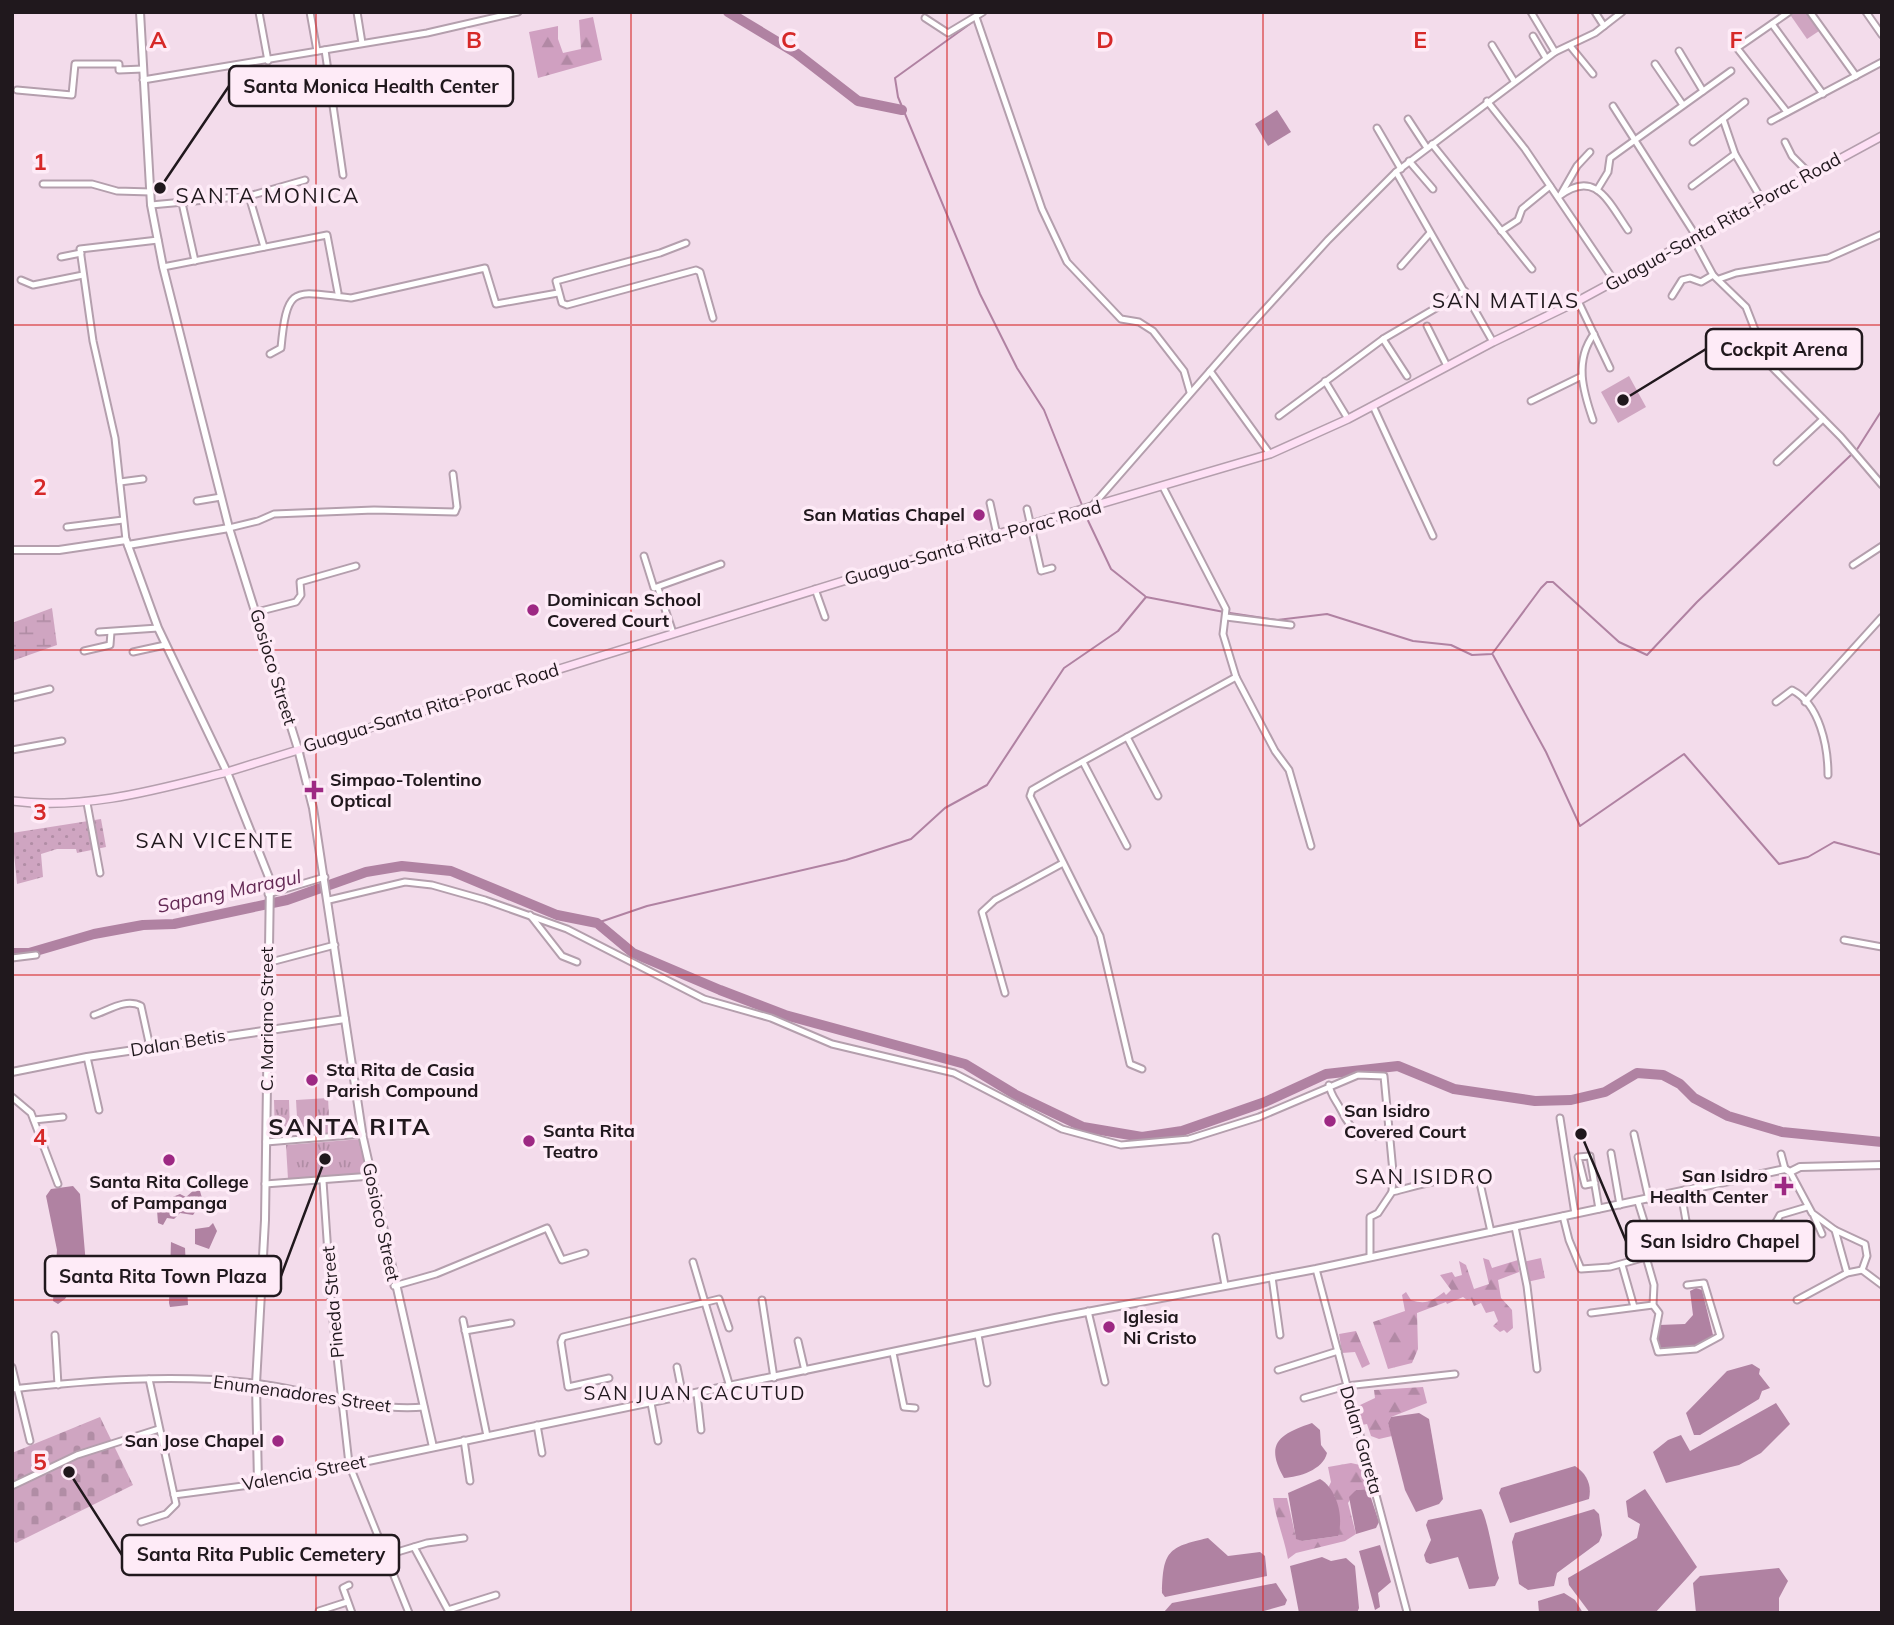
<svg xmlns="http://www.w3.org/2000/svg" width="1894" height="1625" font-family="Mulish,sans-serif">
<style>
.grass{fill:url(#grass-dots)}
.forest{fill:url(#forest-firs)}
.wetland{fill:url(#wetland-marsh)}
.cemetery{fill:url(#cemetery-stones)}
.park{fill:url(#park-tufts)}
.pitch{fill:#cfa5c1}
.water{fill:#b082a2}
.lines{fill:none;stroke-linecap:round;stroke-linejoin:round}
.stream{stroke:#b082a2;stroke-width:2}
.river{stroke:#b082a2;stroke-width:10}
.minor-casing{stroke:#b49fad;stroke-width:9}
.tertiary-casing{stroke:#b49fad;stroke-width:10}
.secondary-casing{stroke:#b49fad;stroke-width:10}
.minor{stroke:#fff;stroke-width:5}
.tertiary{stroke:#fff;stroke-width:6}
.secondary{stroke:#fee0f5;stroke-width:7}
.grid{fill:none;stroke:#d62828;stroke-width:2;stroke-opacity:0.55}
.poi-dot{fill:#9d2883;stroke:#feebf7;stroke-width:2.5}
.labels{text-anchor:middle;stroke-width:7;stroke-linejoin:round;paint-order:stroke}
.street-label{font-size:18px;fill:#20181d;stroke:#feebf7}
.poi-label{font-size:18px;font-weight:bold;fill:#20181d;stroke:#feebf7;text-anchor:start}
.water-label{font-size:19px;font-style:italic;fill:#642955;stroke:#feebf7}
.neighbourhood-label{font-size:19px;letter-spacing:2px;fill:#20181d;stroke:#feebf7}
.quarter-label{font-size:21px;letter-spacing:2px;fill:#20181d;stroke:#feebf7}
.district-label{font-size:24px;font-weight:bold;letter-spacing:2px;fill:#20181d;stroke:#feebf7}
.grid-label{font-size:23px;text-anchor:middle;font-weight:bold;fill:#d62828;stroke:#feebf7;stroke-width:7;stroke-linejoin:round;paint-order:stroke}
.leader{fill:none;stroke:#20181d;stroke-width:2.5}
.callout-dot{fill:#20181d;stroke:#feebf7;stroke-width:2.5}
.callout{fill:#feebf7;stroke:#20181d;stroke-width:2.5}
.callout-label{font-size:19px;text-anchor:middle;font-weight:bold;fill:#20181d}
</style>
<defs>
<pattern id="grass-dots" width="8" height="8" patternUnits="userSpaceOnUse" patternTransform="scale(1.75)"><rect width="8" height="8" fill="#cfa5c1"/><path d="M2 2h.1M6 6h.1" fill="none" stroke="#b18da5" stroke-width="1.8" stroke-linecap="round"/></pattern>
<pattern id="forest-firs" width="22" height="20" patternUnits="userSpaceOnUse" patternTransform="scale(1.75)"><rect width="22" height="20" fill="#d0a0c1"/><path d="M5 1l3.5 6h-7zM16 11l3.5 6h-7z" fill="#b289a5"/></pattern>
<pattern id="wetland-marsh" width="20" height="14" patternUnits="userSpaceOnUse" patternTransform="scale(1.75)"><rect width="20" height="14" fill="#cfa5c1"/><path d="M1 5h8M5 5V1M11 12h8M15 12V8" fill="none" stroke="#b18da5"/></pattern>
<pattern id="cemetery-stones" width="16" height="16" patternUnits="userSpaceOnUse" patternTransform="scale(1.75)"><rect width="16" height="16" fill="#cfa5c1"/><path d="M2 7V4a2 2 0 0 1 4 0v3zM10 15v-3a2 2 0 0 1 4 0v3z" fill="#b18da5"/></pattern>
<pattern id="park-tufts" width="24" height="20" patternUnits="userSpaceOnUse" patternTransform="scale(1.75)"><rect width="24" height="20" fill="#cfa5c1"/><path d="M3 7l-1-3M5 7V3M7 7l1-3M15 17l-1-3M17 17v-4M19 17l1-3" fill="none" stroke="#b18da5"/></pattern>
</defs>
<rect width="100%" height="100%" fill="#f3dceb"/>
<path class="grass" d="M101,819L106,847L77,853L76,849H57L41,854L43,877L17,884L12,833Z"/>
<g class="forest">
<path d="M593,17L602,60L538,78L529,32L558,26V39L563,53L581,49L579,20Z"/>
<path d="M1483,1258L1489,1260L1492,1268L1518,1260L1519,1272L1498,1280L1501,1298L1512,1310L1513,1328L1507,1333L1504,1330L1500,1332L1493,1326L1498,1321L1494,1311L1486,1313L1481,1303L1474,1306L1471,1299L1467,1300L1463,1297L1447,1304L1446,1302L1417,1313L1418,1349L1412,1363L1388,1369L1373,1322L1405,1311L1402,1295L1406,1292L1411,1300C1426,1305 1432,1301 1444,1292L1446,1295L1451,1290L1440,1275L1452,1272L1455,1277L1462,1275L1459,1261L1466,1265L1474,1289L1489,1284Z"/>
<path d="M1541,1258L1545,1278L1527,1282L1523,1262Z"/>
<path d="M1356,1331L1370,1364L1362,1368L1355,1352L1342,1353L1339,1334Z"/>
<path d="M1423,1387L1427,1403L1391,1417L1388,1423L1392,1436L1379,1439L1371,1436L1367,1424L1362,1425L1358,1406L1375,1398L1374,1390Z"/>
<path d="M1351,1463L1360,1465L1368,1489L1356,1490L1348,1503L1356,1534L1345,1541L1296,1553L1288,1559C1284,1537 1276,1520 1273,1498H1287L1296,1538L1302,1541L1338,1536L1335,1497L1328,1488L1331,1482L1328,1467Z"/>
</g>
<path class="wetland" d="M52,608L57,645L12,661V623Z"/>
<path class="cemetery" d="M100,1417L133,1485L16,1543L12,1540V1453Z"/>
<g class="park">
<path d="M328,1098L330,1133L298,1135L296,1100Z"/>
<path d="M274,1100H289L290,1136H275Z"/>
<path d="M362,1139L365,1173L288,1179L286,1145Z"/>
</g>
<g class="pitch">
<path d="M1795,12H1806L1819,31L1807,39L1791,16Z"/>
<path d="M1629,376L1646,407L1618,423L1601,392Z"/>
</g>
<g class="water">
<path d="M1277,110L1291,132L1268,146L1255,124Z"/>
<path d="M73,1186L80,1194L86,1265L65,1299L58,1304L53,1301L57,1250L46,1196L51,1189Z"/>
<path d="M194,1190L200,1191L202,1198L214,1200L218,1209L210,1204L198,1208L193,1215L180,1213L174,1219L167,1218L163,1225L158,1223L157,1210L153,1207L155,1204L180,1194L186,1197Z"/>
<path d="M213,1223L217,1231L209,1249L195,1244V1229L209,1227Z"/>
<path d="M171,1242L185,1248L188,1305L170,1307L169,1303Z"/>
<path d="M1696,1288L1702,1290L1713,1335L1698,1345L1662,1351C1657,1343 1654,1334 1659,1325L1685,1324L1693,1315L1690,1291Z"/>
<path d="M1752,1364L1760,1369L1759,1374L1770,1388L1762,1391L1759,1399L1700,1435H1694L1686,1413L1727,1371Z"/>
<path d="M1776,1403L1790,1424L1761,1453L1739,1465L1666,1483L1653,1452L1668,1440L1681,1435L1690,1451Z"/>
<path d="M1419,1413L1429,1419L1443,1499L1439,1504L1416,1512L1405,1490L1388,1423L1391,1417Z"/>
<path d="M1312,1423L1320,1430L1321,1445L1327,1453C1323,1470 1299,1477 1284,1478C1264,1443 1280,1434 1312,1423Z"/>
<path d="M1575,1466C1587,1474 1592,1485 1589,1499L1510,1523L1499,1493L1501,1488Z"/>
<path d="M1320,1479C1337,1489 1344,1517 1338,1536L1302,1541L1296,1539L1288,1493Z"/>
<path d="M1368,1489L1379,1522L1376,1528L1356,1534L1349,1497L1356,1490Z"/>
<path d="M1645,1489L1697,1567L1655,1613H1590L1569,1585L1568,1578L1637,1538L1640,1524L1628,1517L1626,1501Z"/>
<path d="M1481,1509C1487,1515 1495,1565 1499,1578L1495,1586L1469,1589L1458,1557L1430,1564L1426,1562L1424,1555L1431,1540L1426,1525L1428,1520Z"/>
<path d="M1594,1509L1599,1514L1602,1535L1599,1542L1557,1573L1554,1586L1528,1590L1519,1584L1512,1542L1515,1533Z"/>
<path d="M1208,1538L1228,1556L1260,1552L1265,1556L1267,1576L1165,1597L1162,1593C1163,1551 1168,1547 1208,1538Z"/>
<path d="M1380,1545L1391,1582L1378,1593L1380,1607L1375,1610L1359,1551Z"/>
<path d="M1322,1557L1331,1561L1346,1558L1355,1566L1359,1608L1357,1613H1299L1290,1566Z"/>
<path d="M1779,1568L1788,1581L1779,1598V1613H1696L1693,1583L1700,1576Z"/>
<path d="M1276,1583L1287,1600L1285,1605L1257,1613L1164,1612L1172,1603Z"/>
<path d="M1564,1593L1575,1600L1583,1613H1539L1538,1601Z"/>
</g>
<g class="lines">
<g class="stream">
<path d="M981,17L987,12"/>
<path d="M974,21L895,78L898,97L980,294L1017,368L1044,410L1082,505"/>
<path d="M1856,451L1882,410"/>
<path d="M1083,510L1111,569L1145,596"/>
<path d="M1230,613L1277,620L1327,614L1413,641L1451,645L1472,655L1492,654L1541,588L1547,582H1553L1619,642L1647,655L1697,602L1852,454"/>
<path d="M1493,655L1546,752L1580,826L1684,754L1779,864L1808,857L1834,842L1882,855"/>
<path d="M597,923L647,906L846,860L911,839L945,808L987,785L1064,668L1118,631L1146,597L1224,612"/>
</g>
<g class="river">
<path d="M728,12L796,53L858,101L902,110"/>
<path d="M12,953H29L94,934L143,925L174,924L287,900L366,872L402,866L451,871L557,915L597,923L633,953L720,990L785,1015L965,1064L1016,1095L1083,1127L1142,1137L1182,1131L1265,1102L1326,1074L1398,1066L1454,1089L1535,1101L1571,1100L1605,1092L1637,1073L1663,1075L1680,1084L1694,1098L1728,1116L1782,1132L1882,1142"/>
</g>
<g class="minor-casing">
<g id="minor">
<path d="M259,12L268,61"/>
<path d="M310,12L317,51"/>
<path d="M357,12L362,43"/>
<path d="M1531,12L1555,52"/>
<path d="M1595,12L1604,26"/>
<path d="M1810,12L1856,76"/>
<path d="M1866,12L1882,35"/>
<path d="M976,17L1042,209L1067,262L1121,319L1139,322L1153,331L1184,371L1190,392"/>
<path d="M925,18L948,33L983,12"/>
<path d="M1772,24L1823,94"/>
<path d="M1533,36L1546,58"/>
<path d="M1492,45L1514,81"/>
<path d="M1571,47L1593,74"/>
<path d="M325,50L343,175"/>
<path d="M1679,51L1703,91"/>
<path d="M1655,64L1683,105"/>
<path d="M143,80L427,33L518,12"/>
<path d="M17,90L72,95L75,64H119V70L143,69"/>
<path d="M1487,101L1525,149L1615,282"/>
<path d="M1613,106L1696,236"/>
<path d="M1787,112L1737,48L1789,12"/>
<path d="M1408,119L1427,148"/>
<path d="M1723,119L1735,154L1762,200"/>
<path d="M1771,121L1882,62"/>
<path d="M1377,128L1401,169"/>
<path d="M1693,142L1745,102"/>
<path d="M1785,142L1792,156L1810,174"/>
<path d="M1432,144L1532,269"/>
<path d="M1409,161L1433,189"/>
<path d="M1396,172L1493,342"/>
<path d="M43,184H92L117,191L151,192"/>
<path d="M1692,186L1735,154"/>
<path d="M1597,190L1608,172L1610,158L1731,71"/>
<path d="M1561,194L1577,166L1590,152"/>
<path d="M249,196L305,180"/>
<path d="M1558,197C1595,168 1608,201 1628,230"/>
<path d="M182,203L195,261"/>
<path d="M151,205L249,196L264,247"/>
<path d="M1501,231L1518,220L1522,209L1550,186"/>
<path d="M1693,238L1713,275L1746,307L1755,330V346L1759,354L1841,437L1882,485"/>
<path d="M686,243L660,253L556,281L562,303L567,305L696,270L700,272L713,318"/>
<path d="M61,257L81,253"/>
<path d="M1401,266L1430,233"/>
<path d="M163,267L327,235L338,293"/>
<path d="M1719,279L1736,273L1828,258L1882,234"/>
<path d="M21,280L33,285L83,275"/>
<path d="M1672,296L1682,280L1690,278L1701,282L1713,275"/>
<path d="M1578,301L1610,368"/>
<path d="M1427,326L1447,366"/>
<path d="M1383,339L1407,376"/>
<path d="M270,354L281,348C287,282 295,292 351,298L485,268L496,304L558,293"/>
<path d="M1210,371L1270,454"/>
<path d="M1325,381L1348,419"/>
<path d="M1531,401L1580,377"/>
<path d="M1373,406L1433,536"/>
<path d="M1279,416L1383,339L1465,291"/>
<path d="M1593,420C1583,391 1574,361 1594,334"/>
<path d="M1777,462L1823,419"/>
<path d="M120,482L143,479"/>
<path d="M1163,487L1226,609L1223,634L1236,677L1275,751L1289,770L1311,846"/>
<path d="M197,501L221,497"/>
<path d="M990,503L997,535"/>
<path d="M1093,505L1238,339L1328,240L1396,172L1555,52L1595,33L1622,12"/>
<path d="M1027,509L1041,571L1052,568"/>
<path d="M67,527L123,520"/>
<path d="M229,528L258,521L274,514L374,510L455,512L457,507L453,474"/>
<path d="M126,540L115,438L93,341L80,249L158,240"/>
<path d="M644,556L654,588L721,564"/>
<path d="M1853,565L1882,546"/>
<path d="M658,588L673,633"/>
<path d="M815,589L825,617"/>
<path d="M257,612L296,602L301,595L300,582L356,566"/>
<path d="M1226,617L1291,625"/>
<path d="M99,632L158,628"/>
<path d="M84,651L110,645L111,632"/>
<path d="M133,652L165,645"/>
<path d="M12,698L50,689"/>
<path d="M1776,702L1792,690C1820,704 1828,747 1828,775"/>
<path d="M1805,702L1882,617"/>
<path d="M1127,737L1158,796"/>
<path d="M12,750L62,741"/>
<path d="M1083,762L1127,846"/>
<path d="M87,803L100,873"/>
<path d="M268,894L325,877"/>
<path d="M329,900L405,882L432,885L485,900L567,929L704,999L771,1018L832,1044L954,1073L1062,1129L1121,1145L1189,1139L1259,1117L1358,1075L1384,1076L1393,1172L1392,1192"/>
<path d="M530,915L562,956L577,962"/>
<path d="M1844,940L1882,947"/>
<path d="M12,958L36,955"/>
<path d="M267,963L335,945"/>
<path d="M1005,993L982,912L995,900L1063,863"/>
<path d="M94,1015C109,1010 126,998 141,1006L150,1047"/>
<path d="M87,1057L99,1110"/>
<path d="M1142,1069L1130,1064L1100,936L1030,796L1032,790L1058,775L1236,677"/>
<path d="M1329,1085C1331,1096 1336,1100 1341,1110C1352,1133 1362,1140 1388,1134"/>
<path d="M12,1097L31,1113L58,1184"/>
<path d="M1560,1118L1575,1214"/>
<path d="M34,1120L63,1117"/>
<path d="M1634,1134L1649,1200"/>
<path d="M266,1142L363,1134"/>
<path d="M1611,1153L1620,1205"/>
<path d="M1781,1154L1785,1169"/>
<path d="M1790,1172L1812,1213L1835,1230L1865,1244L1867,1256L1862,1270L1882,1285"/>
<path d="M323,1181L332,1312L349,1464L409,1613"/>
<path d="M1595,1183L1585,1185L1578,1157L1590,1156L1599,1209"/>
<path d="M265,1184L372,1176"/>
<path d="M1681,1192L1686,1221"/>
<path d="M1638,1202L1648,1234L1646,1257L1654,1285L1653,1305L1659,1313L1654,1339L1658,1352L1696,1349L1720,1336L1704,1283L1687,1285"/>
<path d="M1563,1216L1569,1240L1581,1269L1610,1267L1646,1257"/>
<path d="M1814,1216L1822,1234"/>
<path d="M1515,1227L1527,1286L1537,1369"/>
<path d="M1835,1230L1847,1273"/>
<path d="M1770,1233L1780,1215L1807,1207"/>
<path d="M1216,1237L1225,1285"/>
<path d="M1370,1257V1217L1378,1213L1392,1192C1413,1187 1461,1171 1480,1183L1491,1232"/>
<path d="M693,1262L730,1387"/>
<path d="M1622,1265L1634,1307"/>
<path d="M1316,1269L1407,1612"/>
<path d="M1272,1277L1280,1335"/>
<path d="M394,1286L436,1274L547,1228L562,1260L585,1253"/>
<path d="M762,1300L774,1378"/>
<path d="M1797,1300L1847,1273L1862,1270"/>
<path d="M1088,1311L1105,1382"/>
<path d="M1591,1313L1653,1305"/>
<path d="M463,1320L487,1436"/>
<path d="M465,1331L511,1323"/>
<path d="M55,1335L58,1385"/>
<path d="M978,1335L987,1383"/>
<path d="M798,1341L805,1371"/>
<path d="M893,1353L904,1407L915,1408"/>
<path d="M12,1367L30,1441"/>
<path d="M677,1367L683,1397"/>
<path d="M1278,1370L1338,1351"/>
<path d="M609,1378L568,1387L561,1342L563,1337L719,1299L729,1328"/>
<path d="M12,1389C92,1380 174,1374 254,1383C310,1390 368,1412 424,1407"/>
<path d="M697,1394L701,1430"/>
<path d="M1304,1398L1346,1386L1455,1374"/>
<path d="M651,1403L658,1441"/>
<path d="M537,1425L542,1453"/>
<path d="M464,1440L470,1481"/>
<path d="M12,1486L77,1455L159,1429"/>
<path d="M174,1495L258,1484"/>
<path d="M141,1522L166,1514L176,1504L149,1379"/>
<path d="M348,1540L379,1542"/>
<path d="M414,1547L448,1610L496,1595"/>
<path d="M384,1556L427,1543L464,1538"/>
<path d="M349,1585L343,1588L352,1613"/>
<path d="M319,1611L347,1602"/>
</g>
</g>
<g class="tertiary-casing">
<g id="tertiary">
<path d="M140,12L151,205L163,267L229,528L298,749L313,808L363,1138L433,1447"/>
<path d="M128,545L229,528"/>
<path d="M12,550H59L126,540L158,628L227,772L270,880L265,1220L256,1384L258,1484L1055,1318L1316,1269L1785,1169L1790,1172L1800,1167L1882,1165"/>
<path d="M12,1072L87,1057L345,1019"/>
</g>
</g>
<g class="secondary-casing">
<path id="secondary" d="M12,801C87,810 155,790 227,772L940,551L1270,454L1348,419L1493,342L1578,301L1882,136"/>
</g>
<use href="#minor" class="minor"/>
<use href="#tertiary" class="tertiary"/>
<use href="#secondary" class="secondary"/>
</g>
<path class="grid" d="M316,12V1613M631,12V1613M947,12V1613M1263,12V1613M1578,12V1613M12,325H1882M12,650H1882M12,975H1882M12,1300H1882"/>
<g class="poi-dot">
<circle cx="979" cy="515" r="7"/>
<circle cx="533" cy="610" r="7"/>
<path d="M310.5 779.5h7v7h7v7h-7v7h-7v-7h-7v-7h7z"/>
<circle cx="312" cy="1080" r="7"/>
<circle cx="1330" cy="1121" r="7"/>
<circle cx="529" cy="1141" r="7"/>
<circle cx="169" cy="1160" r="7"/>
<path d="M1780.5 1175.5h7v7h7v7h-7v7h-7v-7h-7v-7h7z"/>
<circle cx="1109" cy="1327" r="7"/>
<circle cx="278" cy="1441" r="7"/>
</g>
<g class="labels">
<g class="street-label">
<text transform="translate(1723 222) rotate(-29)" y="6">Guagua-Santa Rita-Porac Road</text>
<text transform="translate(973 543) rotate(-16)" y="6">Guagua-Santa Rita-Porac Road</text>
<text transform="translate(273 667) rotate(73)" y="6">Gosioco Street</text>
<text transform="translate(431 708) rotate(-17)" y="6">Guagua-Santa Rita-Porac Road</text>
<text transform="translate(267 1019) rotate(-90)" y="6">C. Mariano Street</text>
<text transform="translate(178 1043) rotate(-9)" y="6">Dalan Betis</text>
<text transform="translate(381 1222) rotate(78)" y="6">Gosioco Street</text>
<text transform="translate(333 1302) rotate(-95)" y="6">Pineda Street</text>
<text transform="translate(302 1394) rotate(8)" y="6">Enumenadores Street</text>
<text transform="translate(1361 1440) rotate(74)" y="6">Dalan Gareta</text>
<text transform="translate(304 1473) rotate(-11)" y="6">Valencia Street</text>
</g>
<g class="poi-label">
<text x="965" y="521" text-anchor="end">San Matias Chapel</text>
<text x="547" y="606">Dominican School<tspan x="547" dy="21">Covered Court</tspan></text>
<text x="330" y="786">Simpao-Tolentino<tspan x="330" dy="21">Optical</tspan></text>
<text x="326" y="1076">Sta Rita de Casia<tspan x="326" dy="21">Parish Compound</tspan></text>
<text x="1344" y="1117">San Isidro<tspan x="1344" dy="21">Covered Court</tspan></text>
<text x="543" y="1137">Santa Rita<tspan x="543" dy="21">Teatro</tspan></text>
<text x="1768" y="1182" text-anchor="end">San Isidro<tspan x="1768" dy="21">Health Center</tspan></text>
<text x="169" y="1188" text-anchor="middle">Santa Rita College<tspan x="169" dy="21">of Pampanga</tspan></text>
<text x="1123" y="1323">Iglesia<tspan x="1123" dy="21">Ni Cristo</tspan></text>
<text x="264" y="1447" text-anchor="end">San Jose Chapel</text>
</g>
<g class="water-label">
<text transform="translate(229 891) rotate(-12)" y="7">Sapang Maragul</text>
</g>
<g class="neighbourhood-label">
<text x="695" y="1400">SAN JUAN CACUTUD</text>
</g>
<g class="quarter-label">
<text x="268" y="203">SANTA MONICA</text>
<text x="1506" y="308">SAN MATIAS</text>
<text x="215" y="848">SAN VICENTE</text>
<text x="1425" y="1184">SAN ISIDRO</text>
</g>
<g class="district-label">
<text x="350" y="1135">SANTA RITA</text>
</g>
</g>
<g class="grid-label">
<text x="158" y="48">A</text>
<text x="474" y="48">B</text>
<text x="789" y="48">C</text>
<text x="1105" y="48">D</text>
<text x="1420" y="48">E</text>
<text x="1736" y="48">F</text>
<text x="40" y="170">1</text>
<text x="40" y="495">2</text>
<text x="40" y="820">3</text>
<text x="40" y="1145">4</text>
<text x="40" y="1470">5</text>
</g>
<path class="leader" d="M160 188L229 86M1623 400L1706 349M1581 1134L1626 1241M325 1159L281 1276M69 1472L122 1555"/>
<g class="callout-dot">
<circle cx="160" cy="188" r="7"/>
<circle cx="1623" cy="400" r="7"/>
<circle cx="1581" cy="1134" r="7"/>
<circle cx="325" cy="1159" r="7"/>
<circle cx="69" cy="1472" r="7"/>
</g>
<g class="callout">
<rect x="229" y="66" width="284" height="40" rx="7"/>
<rect x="1706" y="329" width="156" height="40" rx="7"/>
<rect x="1626" y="1221" width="188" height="40" rx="7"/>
<rect x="45" y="1256" width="236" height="40" rx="7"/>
<rect x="122" y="1535" width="277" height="40" rx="7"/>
</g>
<g class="callout-label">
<text x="371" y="93">Santa Monica Health Center</text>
<text x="1784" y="356">Cockpit Arena</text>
<text x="1720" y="1248">San Isidro Chapel</text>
<text x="163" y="1283">Santa Rita Town Plaza</text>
<text x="261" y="1561">Santa Rita Public Cemetery</text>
</g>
<rect width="1894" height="1625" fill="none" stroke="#20181d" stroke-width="28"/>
</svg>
